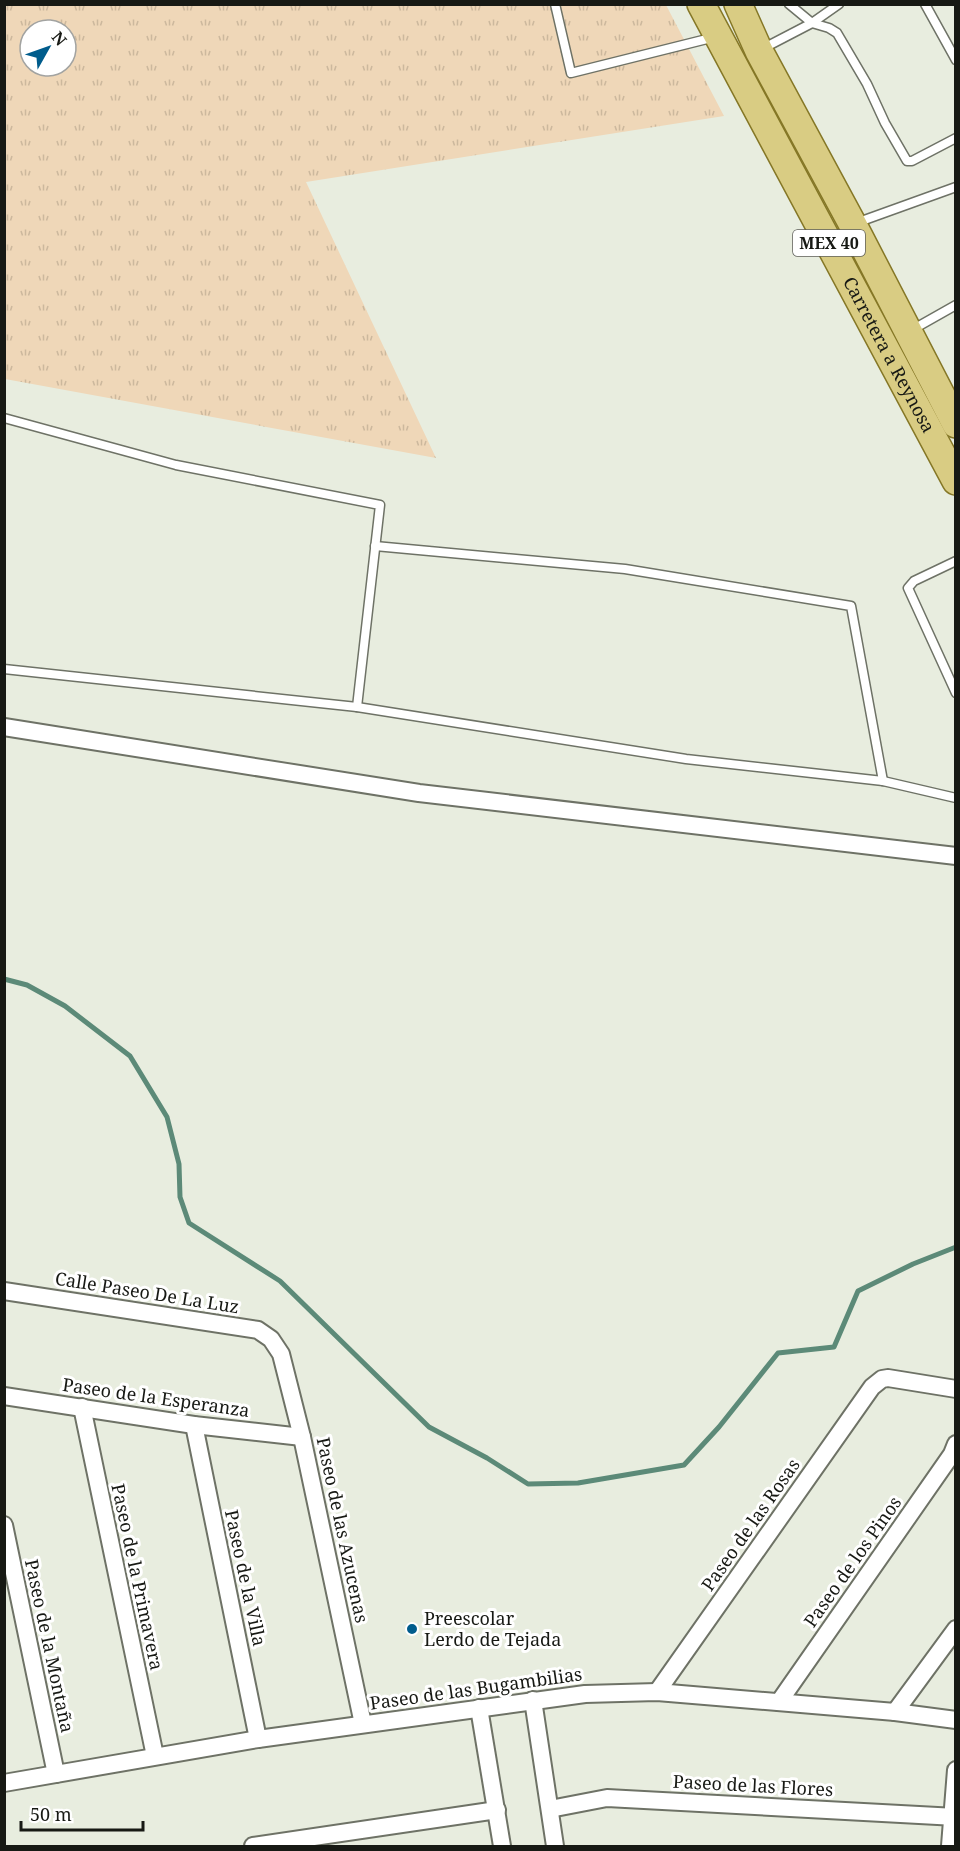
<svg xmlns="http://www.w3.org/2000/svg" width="960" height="1851" font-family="'Noto Serif',serif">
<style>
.grass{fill:url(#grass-tufts);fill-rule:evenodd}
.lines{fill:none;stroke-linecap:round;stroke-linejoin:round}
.stream{stroke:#5c8a78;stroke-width:5}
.service-casing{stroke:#6e7266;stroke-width:11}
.minor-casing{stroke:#6e7266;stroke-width:20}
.primary-casing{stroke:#857726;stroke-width:30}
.service{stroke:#fff;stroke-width:8}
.minor{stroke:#fff;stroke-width:16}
.primary{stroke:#d9cc83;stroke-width:27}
.poi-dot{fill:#005c8c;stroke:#fff;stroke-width:2}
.labels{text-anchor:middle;stroke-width:6;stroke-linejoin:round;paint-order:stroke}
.shield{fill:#fff;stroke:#5d5e5a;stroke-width:1.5}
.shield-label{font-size:16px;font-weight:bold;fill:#171914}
.street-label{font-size:18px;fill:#171914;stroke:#fff}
.poi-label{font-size:18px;fill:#171914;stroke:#fff;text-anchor:start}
</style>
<defs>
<pattern id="grass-tufts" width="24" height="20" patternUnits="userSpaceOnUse" patternTransform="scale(1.5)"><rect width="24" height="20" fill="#efd7b8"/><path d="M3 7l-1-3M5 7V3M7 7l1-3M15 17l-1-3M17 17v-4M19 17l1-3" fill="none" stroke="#ccb89d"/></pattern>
</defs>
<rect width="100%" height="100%" fill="#e8eddf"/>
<path class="grass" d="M4,5H666L724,116L306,182L436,458L5,379ZM30,30H66V66H30Z"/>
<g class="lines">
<path class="stream" d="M4,979L27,985L65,1006L130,1056L167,1117L179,1164L180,1197L189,1223L280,1281L429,1427L487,1458L528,1484L578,1483L684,1465L719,1427L778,1353L834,1347L858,1291L913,1264L956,1247"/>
<g class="service-casing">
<g id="service">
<path d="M555,4L571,73L715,37"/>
<path d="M789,4L812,23L829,28L837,33L867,84L885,123L907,161H912L956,138"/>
<path d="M925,4L956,60"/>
<path d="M762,49L812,23L839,4"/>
<path d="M856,223L956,187"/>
<path d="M910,331L956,305"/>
<path d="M4,418L176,465L380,505L357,707"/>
<path d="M375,546L625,569L851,606L883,781"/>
<path d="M956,561L914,581L908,588L956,693"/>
<path d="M4,669L357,707L686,759L883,781L956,798"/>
</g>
</g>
<g class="minor-casing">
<g id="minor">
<path d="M4,727L419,793L956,856"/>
<path d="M4,1291L258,1330L271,1339L281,1354L302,1437L363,1724"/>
<path d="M4,1396L194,1425L302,1437"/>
<path d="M82,1407L155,1756"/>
<path d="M194,1425L258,1739"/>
<path d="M4,1525L56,1774"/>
<path d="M657,1692L872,1387L882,1379L888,1378L956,1389"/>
<path d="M533,1700L555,1846"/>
<path d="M779,1702L952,1454L956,1444"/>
<path d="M479,1708L502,1846"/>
<path d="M895,1712L956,1629"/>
<path d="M4,1783L258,1739L585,1694L657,1692L895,1712L956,1720"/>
<path d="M550,1809L607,1798L956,1817"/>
<path d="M253,1846L497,1810"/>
<path d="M950,1846L956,1770"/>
</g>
</g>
<g class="primary-casing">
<g id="primary">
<path id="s1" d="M701,4L956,481"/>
<path d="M738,4L759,51L853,225L956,424"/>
</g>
</g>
<use href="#service" class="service"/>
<use href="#minor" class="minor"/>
<use href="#primary" class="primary"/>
</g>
<circle class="poi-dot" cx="412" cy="1629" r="6"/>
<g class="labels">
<rect class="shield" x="793" y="230" width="72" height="26" rx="4.5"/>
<g class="shield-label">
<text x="829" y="249">MEX 40</text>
</g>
<g class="street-label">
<text dy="6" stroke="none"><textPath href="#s1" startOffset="398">Carretera a Reynosa</textPath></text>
<text transform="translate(147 1293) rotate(9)" y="6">Calle Paseo De La Luz</text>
<text transform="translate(156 1398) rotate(8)" y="6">Paseo de la Esperanza</text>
<text transform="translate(751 1525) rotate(-55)" y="6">Paseo de las Rosas</text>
<text transform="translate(342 1530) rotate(78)" y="6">Paseo de las Azucenas</text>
<text transform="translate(853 1562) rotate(-55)" y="6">Paseo de los Pinos</text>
<text transform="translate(137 1577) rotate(78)" y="6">Paseo de la Primavera</text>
<text transform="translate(245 1578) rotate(78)" y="6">Paseo de la Villa</text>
<text transform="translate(49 1646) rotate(78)" y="6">Paseo de la Montaña</text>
<text transform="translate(476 1689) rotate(-8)" y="6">Paseo de las Bugambilias</text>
<text transform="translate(753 1786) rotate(3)" y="6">Paseo de las Flores</text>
</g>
<g class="poi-label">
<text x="424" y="1625">Preescolar<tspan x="424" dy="21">Lerdo de Tejada</tspan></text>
</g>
</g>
<rect width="960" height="1851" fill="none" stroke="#171914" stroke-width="12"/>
<g transform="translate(48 48) rotate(50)"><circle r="28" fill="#ffffff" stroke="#a2a3a1" stroke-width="1.5"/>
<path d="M0-4.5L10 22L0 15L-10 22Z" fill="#005c8c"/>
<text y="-9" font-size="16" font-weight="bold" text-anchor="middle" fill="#171914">N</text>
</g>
<path d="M21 1821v9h122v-9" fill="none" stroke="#171914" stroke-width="3"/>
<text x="30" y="1821" font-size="18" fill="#171914" stroke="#ffffff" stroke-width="4.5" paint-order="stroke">50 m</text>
</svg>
